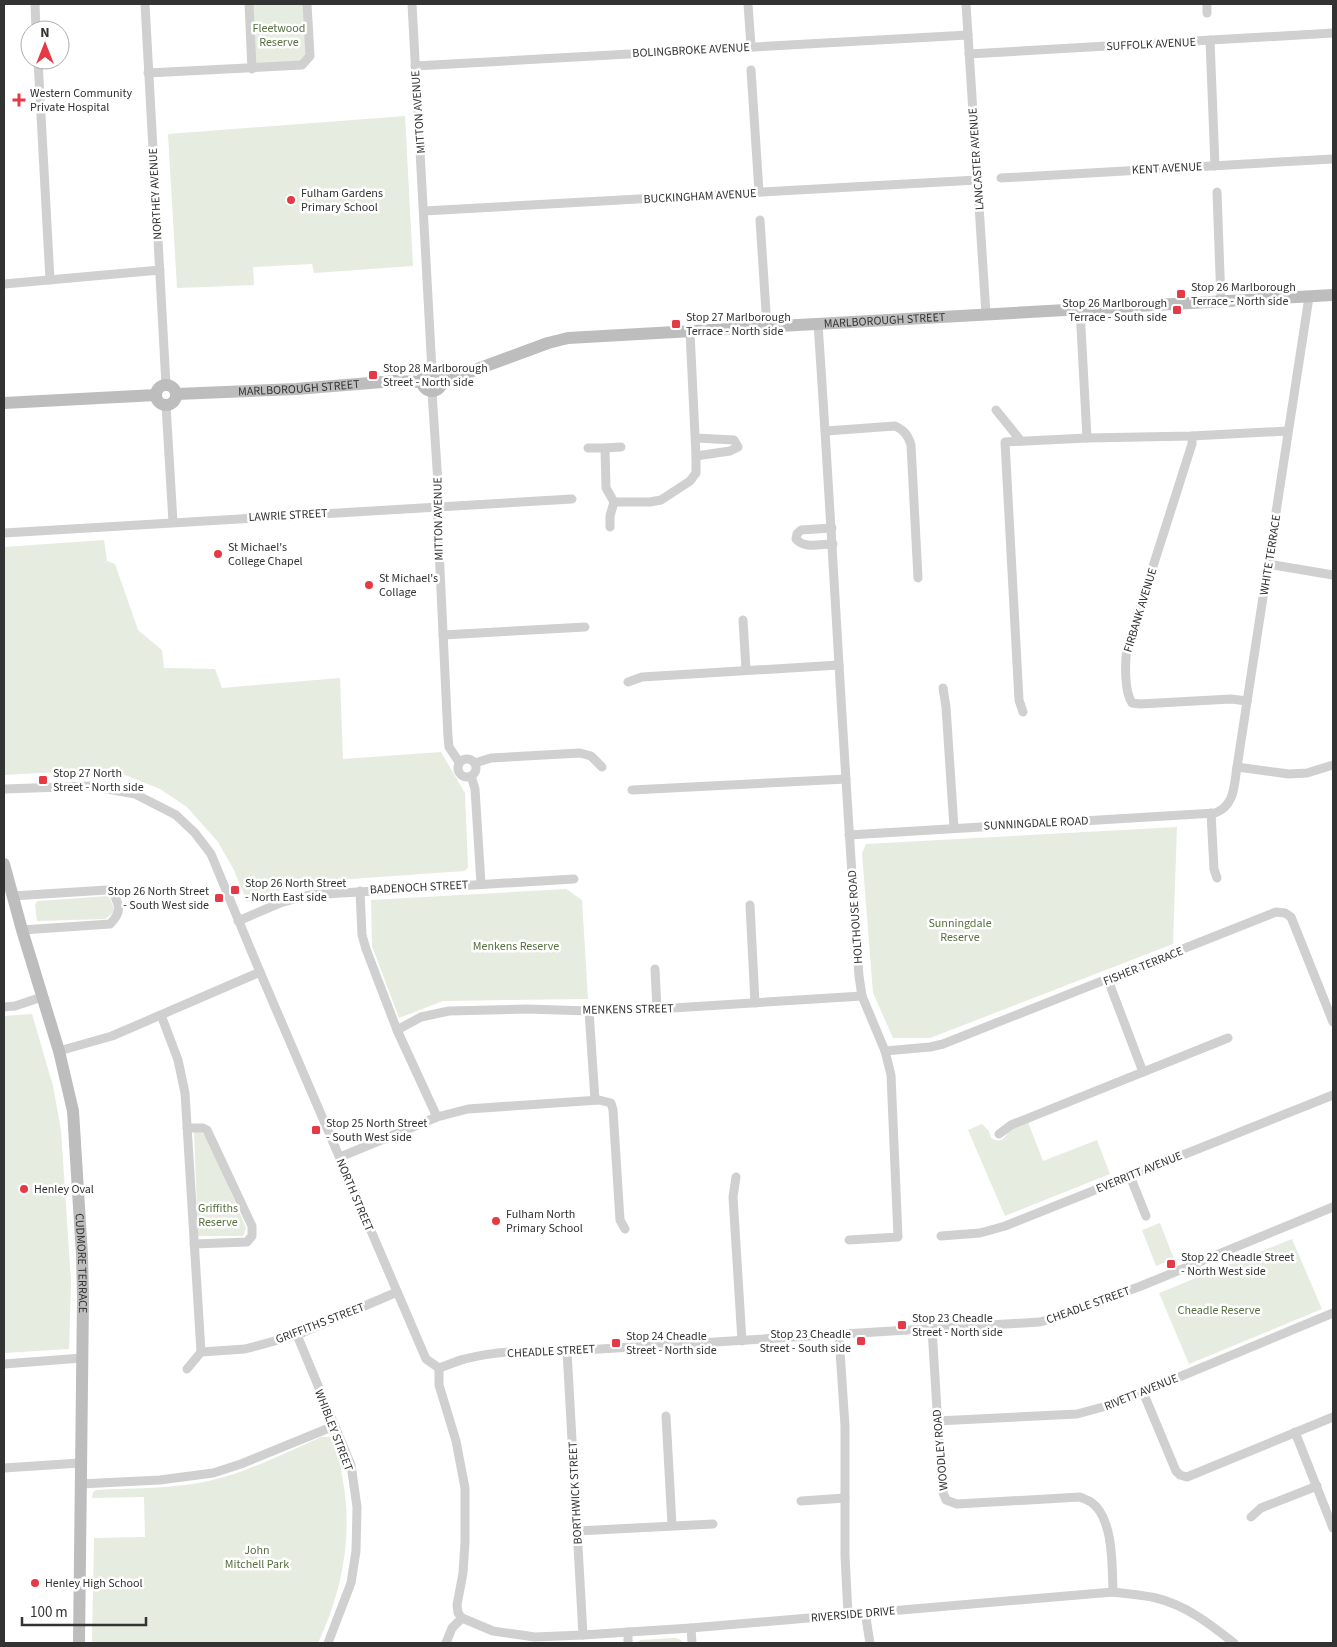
<svg xmlns="http://www.w3.org/2000/svg" width="1337" height="1647" font-family="'Source Sans 3',sans-serif">
<style>
.green{fill:#e6ecdf}
.lines{fill:none;stroke-linecap:round;stroke-linejoin:round}
.street{stroke:#d0d0d0;stroke-width:9}
.secondary{stroke:#bdbdbd;stroke-width:12}
.poi-dot{fill:#e63946;stroke:#fff;stroke-width:2}
.labels{text-anchor:middle;stroke-width:5;stroke-linejoin:round;paint-order:stroke}
.park-label{font-size:12px;fill:#56703f;stroke:#fff}
.street-label{font-size:12px;fill:#333;stroke:#fff}
.poi-label{font-size:12px;fill:#333;stroke:#fff;text-anchor:start}
</style>
<rect width="100%" height="100%" fill="#fff"/>
<g class="green">
<path d="M252,4H304L307,54L301,62L254,66Z"/>
<path d="M405,116L413,266L314,273L312,264L253,267L254,285L177,288L168,134Z"/>
<path d="M104,540L107,561L115,564L138,630L162,650L164,668L215,669L222,688L340,678L343,759L441,752L465,793L468,867L465,871L322,881L295,885L247,902L234,870L218,842L187,807L160,789L125,775L95,770L4,775V547Z"/>
<path d="M1177,827L1173,944L930,1038H893L873,993L862,853L866,844Z"/>
<path d="M566,889L582,900L588,999L443,1001L399,1018L372,946L371,900Z"/>
<path d="M109,896L115,911L105,919L37,921L35,905L37,901Z"/>
<path d="M32,1014L53,1086L61,1130L71,1281L69,1349L4,1353V1016Z"/>
<path d="M1028,1122L1043,1161L1097,1140L1110,1174L1005,1216L968,1130L982,1124L989,1131L991,1138C1001,1144 1005,1138 1010,1129Z"/>
<path d="M194,1132H201L208,1138L246,1228L243,1236H198Z"/>
<path d="M1160,1223L1174,1259L1156,1266L1142,1230Z"/>
<path d="M1292,1239L1322,1309L1189,1364L1159,1293Z"/>
<path d="M321,1437H331C338,1451 341,1466 343,1481C353,1537 342,1592 318,1643H92L94,1538L145,1537L144,1497L92,1498L93,1492L96,1490C128,1488 161,1489 192,1484C237,1478 280,1455 321,1437Z"/>
<path d="M674,1638L679,1639L684,1643H635L641,1640Z"/>
</g>
<g class="lines">
<g class="street">
<path d="M35,4L36,30"/>
<path d="M145,4L166,385"/>
<path d="M249,4L252,69"/>
<path d="M412,4L432,371"/>
<path d="M748,4L751,46"/>
<path d="M966,4L986,314"/>
<path d="M1207,4V13"/>
<path d="M1210,40L1215,166"/>
<path d="M969,54L1333,33"/>
<path d="M38,60L50,280"/>
<path d="M415,66L968,35"/>
<path d="M751,70L759,192"/>
<path d="M148,73L302,65L310,56L307,4"/>
<path d="M1001,178L1333,159"/>
<path d="M1217,192L1221,302"/>
<path d="M424,211L977,180"/>
<path d="M760,220L767,327"/>
<path d="M4,284L160,270"/>
<path d="M1080,309L1087,438"/>
<path d="M818,324C833,541 843,759 859,976L862,996L885,1051L891,1075L898,1237L849,1240"/>
<path d="M432,392L439,499L437,507L448,737L449,747L459,762"/>
<path d="M166,405L173,522"/>
<path d="M996,410L1021,441"/>
<path d="M826,431L895,426C904,430 908,435 911,445L918,578"/>
<path d="M1192,436V444L1127,648C1125,662 1124,691 1132,703L1140,704L1231,699L1247,701"/>
<path d="M696,438L734,440L738,447L730,451L696,456"/>
<path d="M588,448H605L606,488L614,502H650L661,500L690,481L696,473V456L690,332"/>
<path d="M605,448L621,447"/>
<path d="M610,527V516L614,502"/>
<path d="M832,528L801,530L797,534L796,539C804,549 821,544 833,544"/>
<path d="M4,533L572,499"/>
<path d="M1268,564L1333,575"/>
<path d="M743,620L746,670"/>
<path d="M443,635L585,627"/>
<path d="M628,682L642,677L839,665"/>
<path d="M943,688L946,707L954,828"/>
<path d="M1023,712L1019,700L1005,442L1087,438L1192,436L1288,431"/>
<circle cx="467" cy="768" r="9"/>
<path d="M475,763L491,758L580,753L591,756L602,767"/>
<path d="M1237,767L1289,774L1307,773L1333,765"/>
<path d="M471,776L475,789L481,884"/>
<path d="M4,789L91,786L135,794L176,815L195,833L211,854L260,972L426,1359L439,1368"/>
<path d="M632,790L846,779"/>
<path d="M1211,813L1214,869L1217,878"/>
<path d="M849,835L1215,813C1235,806 1234,785 1237,767L1309,297"/>
<path d="M360,891L362,935L366,949L397,1030L437,1117"/>
<path d="M12,896L107,890L113,892C120,907 122,912 110,924L22,930"/>
<path d="M750,905L755,1003"/>
<path d="M238,921L280,903L309,895L574,879"/>
<path d="M655,969L657,1009"/>
<path d="M1108,980L1143,1072"/>
<path d="M4,1007L15,1006L42,997"/>
<path d="M589,1011L595,1100"/>
<path d="M161,1015L178,1060L185,1093L201,1352"/>
<path d="M397,1030L421,1017L449,1011L527,1009L589,1011L657,1009L862,996"/>
<path d="M59,1051L112,1036L260,972"/>
<path d="M885,1051L930,1047L943,1044L1276,912L1285,913L1291,917L1333,1022"/>
<path d="M187,1128H203L207,1130L252,1226V1236L247,1242L194,1244"/>
<path d="M999,1134L1011,1125L1228,1038"/>
<path d="M340,1157L437,1117L468,1109L599,1100L611,1103L613,1110L620,1220L625,1229"/>
<path d="M1130,1176L1146,1216"/>
<path d="M736,1177L733,1197L742,1341"/>
<path d="M941,1236L980,1233L1005,1226L1333,1095"/>
<path d="M932,1329L942,1490L946,1500L957,1504L1080,1497C1084,1499 1088,1500 1091,1502C1114,1518 1112,1567 1113,1592"/>
<path d="M297,1335L351,1465L357,1507L356,1551L351,1583L328,1643"/>
<path d="M839,1336L845,1426V1556L848,1614"/>
<path d="M567,1351L583,1635"/>
<path d="M201,1352L245,1349L297,1335L397,1292"/>
<path d="M4,1364L82,1358"/>
<path d="M439,1368V1385L456,1441L465,1488V1542L463,1573L457,1605L458,1613L462,1618L493,1631L535,1637L583,1635L691,1628L1113,1592C1127,1594 1142,1595 1156,1598C1186,1605 1211,1625 1234,1643"/>
<path d="M439,1368C448,1365 456,1361 465,1359C497,1350 533,1351 567,1351L1040,1322L1055,1318L1141,1286L1333,1207"/>
<path d="M187,1369L201,1352"/>
<path d="M1143,1392L1176,1471L1180,1475L1187,1477L1333,1417"/>
<path d="M666,1416L672,1525"/>
<path d="M937,1421L1077,1414L1103,1407L1143,1392L1333,1313"/>
<path d="M1295,1432L1333,1528"/>
<path d="M4,1468L80,1463"/>
<path d="M80,1484L160,1480L213,1473L241,1464L334,1426"/>
<path d="M801,1501L845,1498"/>
<path d="M1251,1517L1261,1508L1317,1486"/>
<path d="M577,1531L713,1524"/>
<path d="M865,1612L870,1643"/>
<path d="M691,1628L692,1643"/>
<path d="M628,1632V1643"/>
<path d="M446,1643L452,1628L462,1618"/>
</g>
<g class="secondary">
<circle cx="432" cy="381" r="10"/>
<path id="s1" d="M443,380L453,378L548,343L568,338L1333,295"/>
<circle cx="166" cy="395" r="10"/>
<path id="s2" d="M177,394L296,389L395,381L422,382"/>
<path d="M4,403L156,395"/>
<path id="s3" d="M4,864L22,930L59,1051L73,1111L82,1255L83,1298L79,1643"/>
</g>
</g>
<g class="poi-dot">
<path d="M16.5 92.5h5v5h5v5h-5v5h-5v-5h-5v-5h5z"/>
<circle cx="291" cy="200" r="5"/>
<rect x="1176" y="289" width="10" height="10" rx="2.5"/>
<rect x="1172" y="305" width="10" height="10" rx="2.5"/>
<rect x="671" y="319" width="10" height="10" rx="2.5"/>
<rect x="368" y="370" width="10" height="10" rx="2.5"/>
<circle cx="218" cy="554" r="5"/>
<circle cx="369" cy="585" r="5"/>
<rect x="38" y="775" width="10" height="10" rx="2.5"/>
<rect x="230" y="885" width="10" height="10" rx="2.5"/>
<rect x="214" y="893" width="10" height="10" rx="2.5"/>
<rect x="311" y="1125" width="10" height="10" rx="2.5"/>
<circle cx="24" cy="1189" r="5"/>
<circle cx="496" cy="1221" r="5"/>
<rect x="1166" y="1259" width="10" height="10" rx="2.5"/>
<rect x="897" y="1320" width="10" height="10" rx="2.5"/>
<rect x="856" y="1336" width="10" height="10" rx="2.5"/>
<rect x="611" y="1338" width="10" height="10" rx="2.5"/>
<circle cx="35" cy="1583" r="5"/>
</g>
<g class="labels">
<g class="park-label">
<text x="279" y="32">Fleetwood<tspan x="279" dy="14">Reserve</tspan></text>
<text x="960" y="927">Sunningdale<tspan x="960" dy="14">Reserve</tspan></text>
<text x="516" y="950">Menkens Reserve</text>
<text x="218" y="1212">Griffiths<tspan x="218" dy="14">Reserve</tspan></text>
<text x="1219" y="1314">Cheadle Reserve</text>
<text x="257" y="1554">John<tspan x="257" dy="14">Mitchell Park</tspan></text>
</g>
<g class="street-label">
<text transform="translate(1151 44) rotate(-3)" y="4">SUFFOLK AVENUE</text>
<text transform="translate(691 50) rotate(-3)" y="4">BOLINGBROKE AVENUE</text>
<text transform="translate(418 112) rotate(-94)" y="4">MITTON AVENUE</text>
<text transform="translate(976 159) rotate(-94)" y="4">LANCASTER AVENUE</text>
<text transform="translate(1167 168) rotate(-3)" y="4">KENT AVENUE</text>
<text transform="translate(155 194) rotate(-93)" y="4">NORTHEY AVENUE</text>
<text transform="translate(700 196) rotate(-3)" y="4">BUCKINGHAM AVENUE</text>
<text dy="4" stroke="none"><textPath href="#s1" startOffset="449">MARLBOROUGH STREET</textPath></text>
<text dy="4" stroke="none"><textPath href="#s2" startOffset="122">MARLBOROUGH STREET</textPath></text>
<text transform="translate(288 515) rotate(-3)" y="4">LAWRIE STREET</text>
<text transform="translate(438 519) rotate(-91)" y="4">MITTON AVENUE</text>
<text transform="translate(1270 555) rotate(-81)" y="4">WHITE TERRACE</text>
<text transform="translate(1140 610) rotate(-73)" y="4">FIRBANK AVENUE</text>
<text transform="translate(1036 823) rotate(-3)" y="4">SUNNINGDALE ROAD</text>
<text transform="translate(419 887) rotate(-3)" y="4">BADENOCH STREET</text>
<text transform="translate(855 917) rotate(-94)" y="4">HOLTHOUSE ROAD</text>
<text transform="translate(1143 966) rotate(-22)" y="4">FISHER TERRACE</text>
<text transform="translate(628 1009) rotate(-1)" y="4">MENKENS STREET</text>
<text transform="translate(1139 1172) rotate(-22)" y="4">EVERRITT AVENUE</text>
<text transform="translate(355 1195) rotate(67)" y="4">NORTH STREET</text>
<text dy="4" stroke="none"><textPath href="#s3" startOffset="409">CUDMORE TERRACE</textPath></text>
<text transform="translate(1088 1305) rotate(-20)" y="4">CHEADLE STREET</text>
<text transform="translate(320 1323) rotate(-21)" y="4">GRIFFITHS STREET</text>
<text transform="translate(551 1351) rotate(-3)" y="4">CHEADLE STREET</text>
<text transform="translate(1141 1392) rotate(-22)" y="4">RIVETT AVENUE</text>
<text transform="translate(334 1430) rotate(69)" y="4">WHIBLEY STREET</text>
<text transform="translate(940 1450) rotate(-95)" y="4">WOODLEY ROAD</text>
<text transform="translate(575 1493) rotate(-93)" y="4">BORTHWICK STREET</text>
<text transform="translate(853 1614) rotate(-5)" y="4">RIVERSIDE DRIVE</text>
</g>
<g class="poi-label">
<text x="30" y="97">Western Community<tspan x="30" dy="14">Private Hospital</tspan></text>
<text x="301" y="197">Fulham Gardens<tspan x="301" dy="14">Primary School</tspan></text>
<text x="1191" y="291">Stop 26 Marlborough<tspan x="1191" dy="14">Terrace - North side</tspan></text>
<text x="1167" y="307" text-anchor="end">Stop 26 Marlborough<tspan x="1167" dy="14">Terrace - South side</tspan></text>
<text x="686" y="321">Stop 27 Marlborough<tspan x="686" dy="14">Terrace - North side</tspan></text>
<text x="383" y="372">Stop 28 Marlborough<tspan x="383" dy="14">Street - North side</tspan></text>
<text x="228" y="551">St Michael's<tspan x="228" dy="14">College Chapel</tspan></text>
<text x="379" y="582">St Michael's<tspan x="379" dy="14">Collage</tspan></text>
<text x="53" y="777">Stop 27 North<tspan x="53" dy="14">Street - North side</tspan></text>
<text x="245" y="887">Stop 26 North Street<tspan x="245" dy="14">- North East side</tspan></text>
<text x="209" y="895" text-anchor="end">Stop 26 North Street<tspan x="209" dy="14">- South West side</tspan></text>
<text x="326" y="1127">Stop 25 North Street<tspan x="326" dy="14">- South West side</tspan></text>
<text x="34" y="1193">Henley Oval</text>
<text x="506" y="1218">Fulham North<tspan x="506" dy="14">Primary School</tspan></text>
<text x="1181" y="1261">Stop 22 Cheadle Street<tspan x="1181" dy="14">- North West side</tspan></text>
<text x="912" y="1322">Stop 23 Cheadle<tspan x="912" dy="14">Street - North side</tspan></text>
<text x="851" y="1338" text-anchor="end">Stop 23 Cheadle<tspan x="851" dy="14">Street - South side</tspan></text>
<text x="626" y="1340">Stop 24 Cheadle<tspan x="626" dy="14">Street - North side</tspan></text>
<text x="45" y="1587">Henley High School</text>
</g>
</g>
<rect width="1337" height="1647" fill="none" stroke="#333333" stroke-width="10"/>
<g transform="translate(45 45)"><circle r="24" fill="#ffffff" stroke="#adadad"/>
<path d="M0-4L9 19L0 12L-9 19Z" fill="#e63946"/>
<text y="-8" font-size="14" font-weight="bold" text-anchor="middle" fill="#333333">N</text>
</g>
<path d="M22 1617v8h124v-8" fill="none" stroke="#333333" stroke-width="2.5"/>
<text x="30" y="1617" font-size="15" fill="#333333" stroke="#ffffff" stroke-width="4" paint-order="stroke">100 m</text>
</svg>
